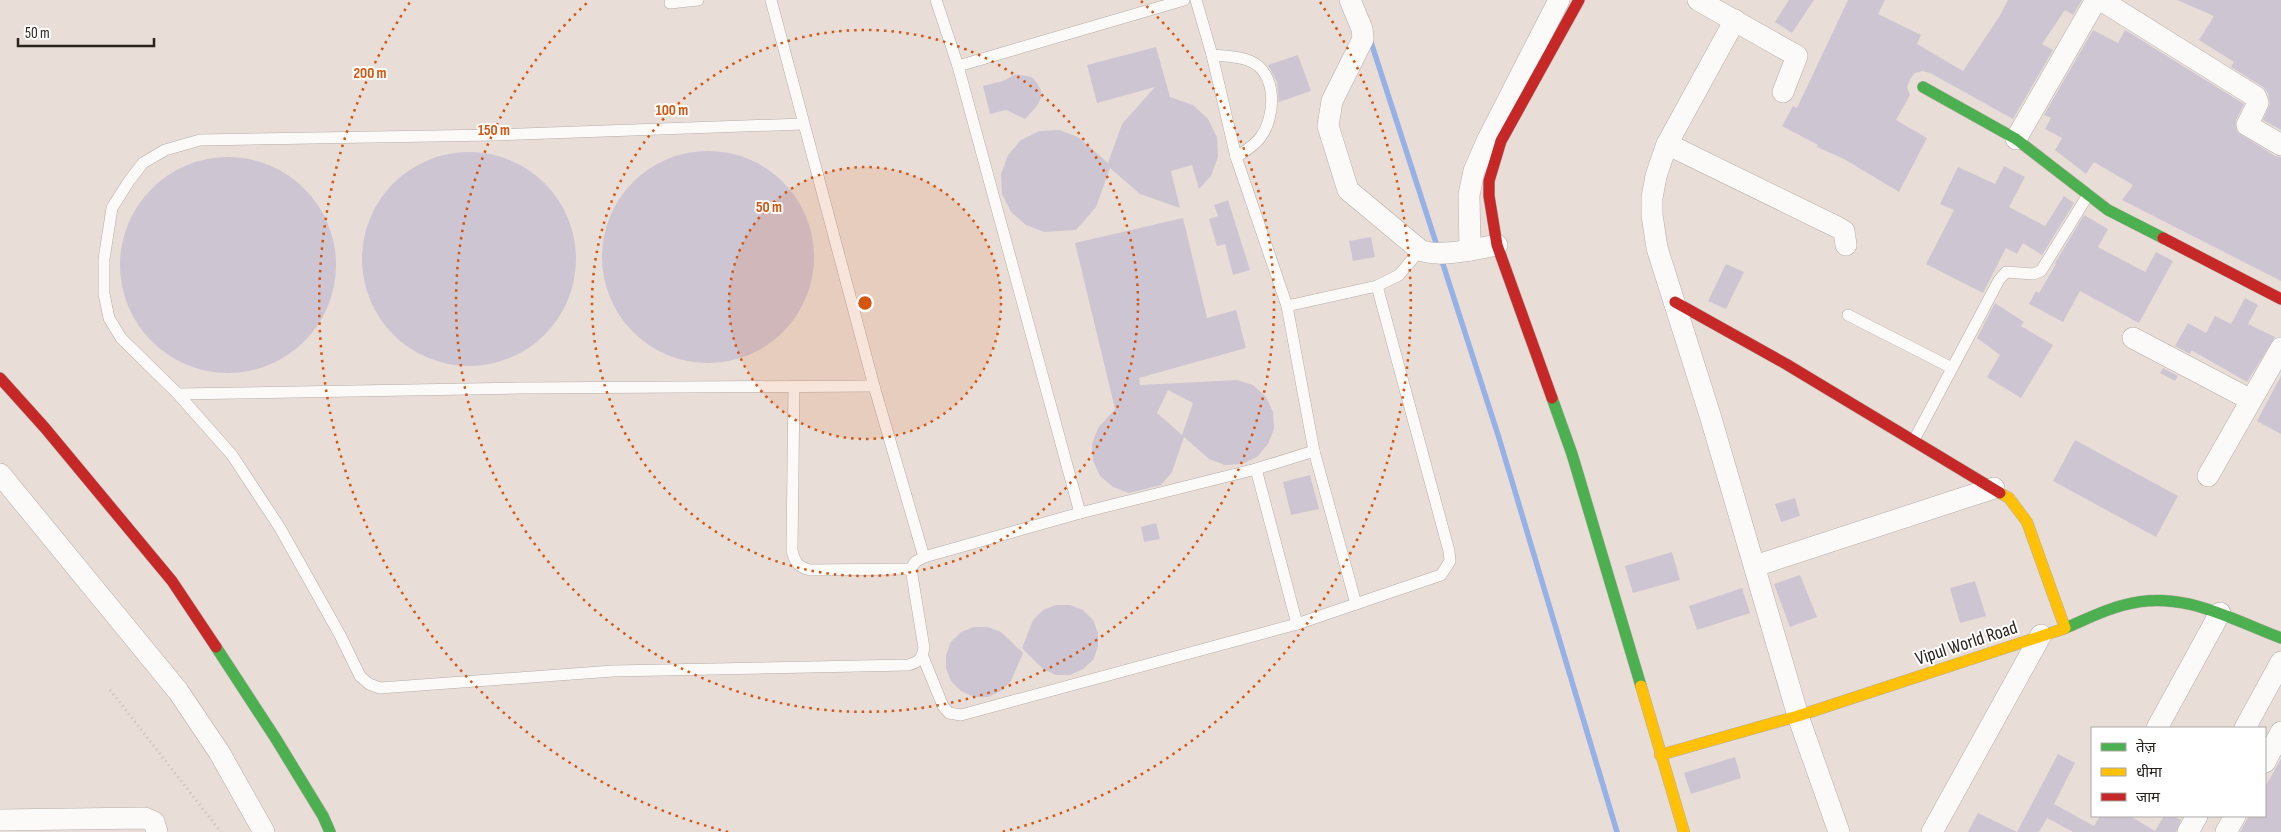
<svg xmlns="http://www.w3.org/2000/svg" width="2281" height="832" font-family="'Sofia Sans Condensed','Noto Sans Devanagari',sans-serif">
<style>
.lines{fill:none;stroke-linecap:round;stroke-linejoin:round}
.stream{stroke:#96b1e6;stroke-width:5.5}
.building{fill:#cec5d2;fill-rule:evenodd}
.lane-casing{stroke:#b5aca7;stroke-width:12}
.street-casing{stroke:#b5aca7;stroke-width:22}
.fast-casing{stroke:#b5aca7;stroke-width:12}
.slow-casing{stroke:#b5aca7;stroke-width:12}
.jam-casing{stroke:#b5aca7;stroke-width:12}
.path{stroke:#c3bebb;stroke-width:3;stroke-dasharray:1 4;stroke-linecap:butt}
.lane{stroke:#fcfaf9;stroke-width:11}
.street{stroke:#fcfaf9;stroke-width:21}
.fast{stroke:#4caf50;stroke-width:11}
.slow{stroke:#ffc107;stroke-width:11}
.jam{stroke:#c62828;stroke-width:11}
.ring{fill:none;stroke:#d5540e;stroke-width:2.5;stroke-dasharray:2.5 5}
.labels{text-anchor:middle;stroke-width:4;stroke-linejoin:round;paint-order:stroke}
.street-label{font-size:19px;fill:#29221d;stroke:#fff}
.centre{fill:#d5540e;stroke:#fff;stroke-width:2.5}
.ring-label{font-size:15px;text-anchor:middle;font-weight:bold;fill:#d5540e;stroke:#fff;stroke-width:4;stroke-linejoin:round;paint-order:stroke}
</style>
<rect width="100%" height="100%" fill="#e9ded7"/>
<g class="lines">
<g class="stream">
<path d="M1370,39L1438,249"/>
<path d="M1441,258L1499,438L1617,832"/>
</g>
</g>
<g class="building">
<path d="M1789,0H1814L1792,33L1775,22Z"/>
<path d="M1848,0H1885L1878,14L1921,35L1917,44L1963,71L1999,17L2008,0H2082L2073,15L2065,10L2042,44L2053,50L2013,119L1930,73L1922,71L1915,73L1910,79L1907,87L1910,95L1896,120L1927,138L1899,192L1844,159L1817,147L1818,145L1782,126L1793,106L1797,108Z"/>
<path d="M2177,0H2281V130L2263,120L2270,104L2268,93L2263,87L2231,67L2234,62L2199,40L2214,16Z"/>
<path d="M2093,30L2118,43L2125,30L2244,104L2236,120L2237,132L2275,156L2281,157V281L2122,200L2133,185L2094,162L2086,174L2055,150L2062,138L2045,129L2051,118L2044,115Z"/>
<path d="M1156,47L1170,97L1193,105L1208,119L1217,137L1218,157L1211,176L1199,189L1192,165L1171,171L1180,208L1140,194L1110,168L1096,207L1076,230L1044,232L1026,225L1011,212L1002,194L1001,174L1008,155L1021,140L1039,131L1059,130L1078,137L1108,163L1122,124L1155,87L1097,103L1087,65Z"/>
<path d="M1298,55L1311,91L1279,102L1277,82L1268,65Z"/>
<path d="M1016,74L1032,77L1037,83L1041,90V98L1037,106L1025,119L1006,110L990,114L983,86L1003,81Z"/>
<circle cx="708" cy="257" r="106"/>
<circle cx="469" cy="259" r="107"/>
<circle cx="228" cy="265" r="108"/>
<path d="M2004,166L2025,177L2009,207L2045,226L2064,196L2074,203L2042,255L2023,243L2017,254L2006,248L1983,293L1926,264L1954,210L1940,204L1958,167L1995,184Z"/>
<path d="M1228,200L1250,270L1233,275L1225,244L1217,246L1209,219L1218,216L1214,205Z"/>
<path d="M2084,215L2108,229L2098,247L2145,272L2156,252L2173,261L2139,323L2080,291L2063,322L2029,304L2036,291L2039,293L2056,264L2055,263Z"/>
<path d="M1183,218L1207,318L1236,310L1246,348L1139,378L1140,385L1237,380L1253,385L1266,397L1273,412L1274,429L1268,444L1257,457L1242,464L1225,465L1209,459L1184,437L1172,472L1161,485L1129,493L1113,487L1100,476L1093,461L1092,444L1098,428L1115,409L1075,243ZM1168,390L1193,403L1182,435L1157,413Z"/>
<path d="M1371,237L1375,257L1353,261L1349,241Z"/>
<path d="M1726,264L1744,272L1726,309L1708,301Z"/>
<path d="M2245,298L2258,305L2248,324L2275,337L2247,382L2193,351H2191L2190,354L2175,346L2188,323L2206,333L2215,316L2231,324Z"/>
<path d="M1995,303L2024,322L2021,326L2053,345L2021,398L1987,377L2000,355L1977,338Z"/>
<path d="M2163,368L2178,376L2175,381L2160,373Z"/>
<path d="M2281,376V434L2257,421Z"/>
<path d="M2075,440L2178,496L2156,537L2053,481Z"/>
<path d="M1310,475L1319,509L1291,515L1283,482Z"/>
<path d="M1795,498L1800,516L1781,522L1775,504Z"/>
<path d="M1156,523L1160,539L1144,542L1141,527Z"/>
<path d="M1672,552L1680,580L1633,593L1625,566Z"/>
<path d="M1800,575L1817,617L1790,627L1774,584Z"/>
<path d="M1975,581L1986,616L1960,623L1950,588Z"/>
<path d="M1742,588L1750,613L1697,630L1689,606Z"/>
<path d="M1056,605H1070L1083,610L1093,620L1098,633V647L1093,660L1083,669L1070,675H1056L1043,669L1022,648L1033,620L1043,610Z"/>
<path d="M974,627H988L1001,632L1023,653L1011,681L1001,691L988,697H974L961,691L951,681L946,668V655L951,642L961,632Z"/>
<path d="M2058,754L2075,763L2054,804L2094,826L2100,816H2130L2155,831L2164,816H2174L2181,820L2176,832H2073L2047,818L2039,832H2017Z"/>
<path d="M1735,757L1741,778L1691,794L1684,773Z"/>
<path d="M2281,759V832H2240L2249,816H2265V787Z"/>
<path d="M1978,813L2017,832H1968Z"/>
</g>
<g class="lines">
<g class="lane-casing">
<g id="lane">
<path d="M771,0L874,386L924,557"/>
<path d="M936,0L958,66"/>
<path d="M1196,0L1212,55L1236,157L1287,306L1314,451L1356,604"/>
<path d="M670,3L698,0"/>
<path d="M1212,55C1224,56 1239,56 1250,61C1278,73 1276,117 1260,138C1254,146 1244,152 1236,157"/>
<path d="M802,124L494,135L200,140L165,150L143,163L129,181L112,208L104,259V294L109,318L121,338L178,394L232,455L280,528L340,635L360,676L369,684L380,688L613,671L908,665C919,662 922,659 924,648L911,569L915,562L924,557L1080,513L1256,469L1314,451"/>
<path d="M1287,306L1377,286L1399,275L1420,250"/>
<path d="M1848,315L1952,368"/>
<path d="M794,386L792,551C795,562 798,567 810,570L911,569"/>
<path d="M178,394L520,388L874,386"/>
<path d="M1914,440L1999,280L2006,272L2033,274L2041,271L2088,195"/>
<path d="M1256,469L1297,624"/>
<path d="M1080,513L958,66L1184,0"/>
<path d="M923,657L943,706L949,713L961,715L1297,624L1441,575L1450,561L1449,551L1377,286"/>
</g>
</g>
<g class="street-casing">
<g id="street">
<path d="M1350,0L1362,29L1363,39L1332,101L1328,126L1348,190L1420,250C1438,258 1477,249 1497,245"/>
<path d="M1698,0L1797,56L1783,92"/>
<path d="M2101,0L2256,97L2258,103L2247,125L2281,145"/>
<path d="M1735,20L1667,144L1656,176L1652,198V215L1657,248L1710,415L1798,716L1839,832"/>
<path d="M2016,139L2096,0"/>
<path d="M1667,144L1837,227L1844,231L1846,245"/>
<path d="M1470,250L1469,195L1474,171L1487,141L1559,0"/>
<path d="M2133,338L2251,400"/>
<path d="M0,474L178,691L219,752L264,832"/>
<path d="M2208,476L2281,348"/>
<path d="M1755,566L1994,488"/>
<path d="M2157,728L2220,613"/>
<path d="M2245,728L2281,662"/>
<path d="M2265,762L2281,732"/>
<path d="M0,820L145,818L154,822L157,832"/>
<path d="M1932,832L2041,635"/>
<path d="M2188,832L2197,816"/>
<path d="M2226,832L2235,816"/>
</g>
</g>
<g class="fast-casing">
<g id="fast">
<path d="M1923,87L2016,139L2108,210L2163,238"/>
<path d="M1552,398L1572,454L1641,686"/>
<path d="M2063,629C2083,621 2103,610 2124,605C2181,589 2228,618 2281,638"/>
<path d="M216,647L276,739L323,816L330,832"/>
</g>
</g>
<g class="slow-casing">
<g id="slow">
<path d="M2000,493L2009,498L2027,522L2065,628"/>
<path d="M1641,686L1684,832"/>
<path d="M1660,755L1798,716L2063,629"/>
</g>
</g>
<g class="jam-casing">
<g id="jam">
<path d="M2163,238L2281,299"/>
<path d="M1675,302L1786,364L2000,493"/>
<path d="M0,378L45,428L172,581L216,647"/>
<path d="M1552,398L1497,245L1489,196V181L1501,141L1579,0"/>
</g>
</g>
<path class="path" d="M110,690L221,832"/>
<use href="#lane" class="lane"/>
<use href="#street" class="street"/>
<use href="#fast" class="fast"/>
<use href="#slow" class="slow"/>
<use href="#jam" class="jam"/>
</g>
<circle cx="865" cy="303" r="136" fill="#d5540e" fill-opacity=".12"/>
<g class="ring">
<circle cx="865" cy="303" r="136"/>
<circle cx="865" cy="303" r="273"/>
<path d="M1141 1A409 409 0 1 1 589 1"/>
<path d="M728 832A546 546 0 0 1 410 2M1320 2A546 546 0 0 1 1002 832"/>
</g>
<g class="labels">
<g class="street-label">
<text transform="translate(1966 642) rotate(-18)" y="7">Vipul World Road</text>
</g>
</g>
<circle cx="865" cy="303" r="8" class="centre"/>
<g class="ring-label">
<text x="370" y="78">200 m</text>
<text x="672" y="115">100 m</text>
<text x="494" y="135">150 m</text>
<text x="769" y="212">50 m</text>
</g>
<rect x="2091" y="727" width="175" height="90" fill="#ffffff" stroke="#a9a7a5"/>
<rect x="2101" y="743" width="25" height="8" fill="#4caf50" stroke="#a9a7a5"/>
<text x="2136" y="752" font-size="15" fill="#29221d">तेज़</text>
<rect x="2101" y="768" width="25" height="8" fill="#ffc107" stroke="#a9a7a5"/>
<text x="2136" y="777" font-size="15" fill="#29221d">धीमा</text>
<rect x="2101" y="793" width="25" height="8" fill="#c62828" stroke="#a9a7a5"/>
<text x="2136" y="802" font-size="15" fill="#29221d">जाम</text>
<path d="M18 38v8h136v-8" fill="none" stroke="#29221d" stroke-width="2.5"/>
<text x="25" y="38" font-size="15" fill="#29221d" stroke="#ffffff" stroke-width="4" paint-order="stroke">50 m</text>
</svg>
